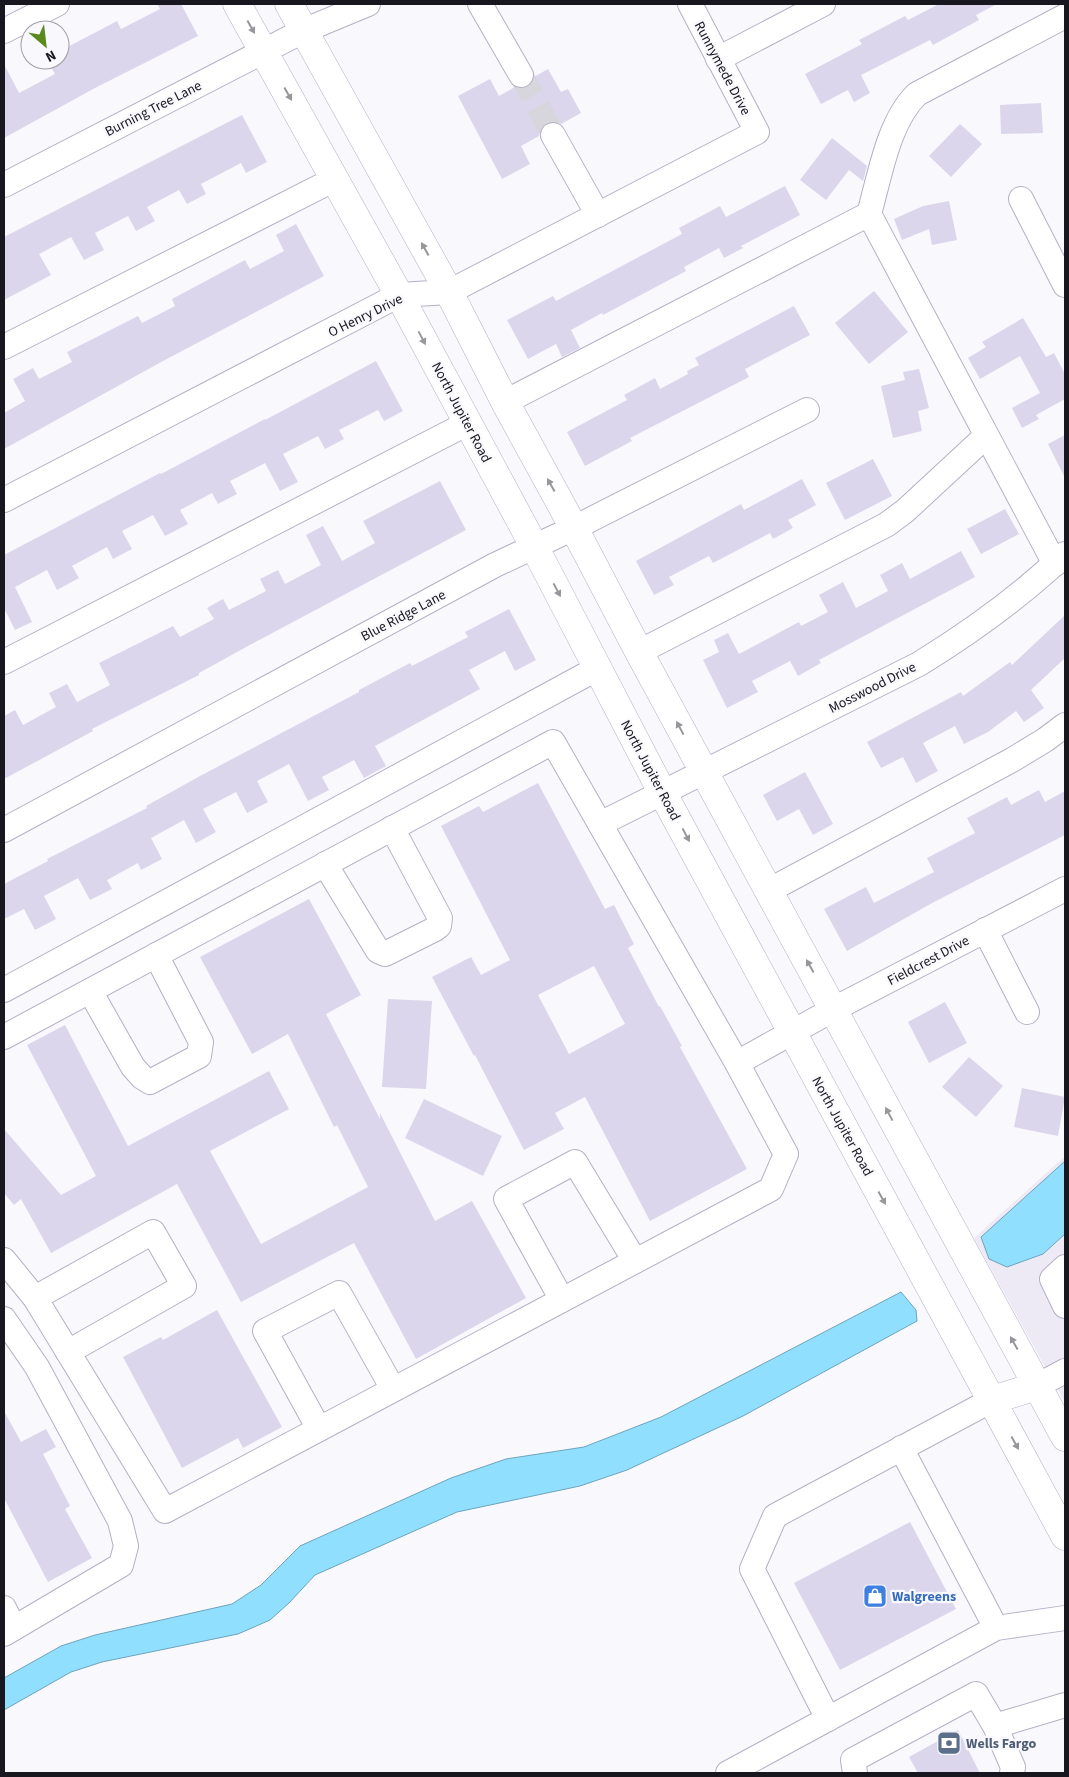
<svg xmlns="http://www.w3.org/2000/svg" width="1069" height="1777" font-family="'Source Sans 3',sans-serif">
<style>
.built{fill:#edeaf6}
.water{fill:#91dffe;stroke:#6da3bb}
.building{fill:#dcd6ec;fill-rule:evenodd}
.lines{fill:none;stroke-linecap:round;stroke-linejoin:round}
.minor-tunnel{stroke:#d7d6dc;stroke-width:24;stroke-dasharray:24 12;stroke-linecap:butt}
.minor-casing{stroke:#b5afc5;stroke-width:26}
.major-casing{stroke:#b5afc5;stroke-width:29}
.minor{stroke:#fff;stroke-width:24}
.major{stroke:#fff;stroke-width:28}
.oneway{fill:#97969a}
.labels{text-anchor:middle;stroke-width:4.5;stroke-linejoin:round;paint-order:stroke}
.street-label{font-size:14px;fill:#18161e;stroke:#f9f8fd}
.shop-label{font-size:14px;font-weight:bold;fill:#366cbe;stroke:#f9f8fd;text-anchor:start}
.service-label{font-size:14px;font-weight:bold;fill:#4e5e75;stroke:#f9f8fd;text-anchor:start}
</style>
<rect width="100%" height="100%" fill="#f9f8fd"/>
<path class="built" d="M1065,1156V1403L974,1238Z"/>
<g class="water">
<path d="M1065,1161V1234L1043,1254L1007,1267L989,1259L981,1237Z"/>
<path d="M901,1292L916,1310L917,1321L743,1416L627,1470L580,1486L457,1512L315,1575L289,1603L270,1620L238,1634L102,1662L71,1672L4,1710V1678L61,1646L95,1635L232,1604L261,1585L300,1546L451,1478L506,1459L584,1447L661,1417Z"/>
</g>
<g class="building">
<path d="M157,4H181L198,36L95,88L4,138V64L19,93L55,74L47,60H60V51L117,21L121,29L160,9Z"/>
<path d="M939,4H997L976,15L979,20L933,45L930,40L861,75L870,93L854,102L848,90L821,104L805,74L862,44L859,40L905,16L908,20Z"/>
<path d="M548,69L561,92L568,89L581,113L561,124L554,121L546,123L541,128L539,136L521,146L530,164L502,179L458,96L490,79L499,96L515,87L521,89L527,87L533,82L534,77Z"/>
<path d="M1041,103L1043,133L1001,134L1000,105Z"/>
<path d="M242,115L267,162L246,173L241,163L201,184L206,194L187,204L179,190L147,207L155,221L136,231L128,216L95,233L104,250L84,260L71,237L39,254L51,275L4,300V237Z"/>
<path d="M960,124L982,144L951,177L929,156Z"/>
<path d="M832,138L867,166L863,181L849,170L826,200L800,180Z"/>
<path d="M785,186L800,215L741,246L743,248L724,258L719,248L684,267L686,271L603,315L602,313L571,330L580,348L562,357L556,344L528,359L507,320L553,296L556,301L682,234L679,228L720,206L726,217Z"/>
<path d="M949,201L957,240L932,245L929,229L902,240L894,219L923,206Z"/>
<path d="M296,224L324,276L163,361L4,449V413L25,401L13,379L33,368L39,379L72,362L67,352L138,316L142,323L175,306L172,299L245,260L250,269L284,251L276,235Z"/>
<path d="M874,291L908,332L869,364L835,323Z"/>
<path d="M794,306L810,335L745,369L749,377L630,438L632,441L585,466L567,432L627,400L624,395L655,378L660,389L688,374L687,371L699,365L695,358Z"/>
<path d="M1023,318L1046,357L1054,353L1065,374V399L1036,415L1039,419L1022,428L1012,408L1040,393L1020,356L980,379L968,358L986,347L982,342Z"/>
<path d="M376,361L403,411L384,421L378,410L339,430L344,439L325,449L318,436L283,454L298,482L280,491L265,463L230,481L237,494L218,504L212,493L180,510L188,524L165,536L153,515L122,531L132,549L113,559L107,547L72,566L79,578L57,590L47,570L15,587L32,622L15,630L4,608V555L160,473L161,474L265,419V420Z"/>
<path d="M919,369L929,408L918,411L922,431L893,438L881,386L905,380L903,372Z"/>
<path d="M1065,435V478L1048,444Z"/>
<path d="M873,459L892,496L845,520L826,483Z"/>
<path d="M802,479L816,505L788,520L793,528L773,539L770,533L713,563L709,556L669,577L674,585L654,595L636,561L741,504L744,510Z"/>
<path d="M440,481L466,530L248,646L199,673V675L92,729L93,731L4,779V716L15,710L23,725L56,707L49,693L67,684L77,702L110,685L99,663L173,626L180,637L214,619L207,608L223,599L229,610L266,591L260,579L278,570L285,584L321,565L306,535L323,526L342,561L375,543L363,521Z"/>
<path d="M1005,509L1019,534L981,554L967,529Z"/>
<path d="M961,551L975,577L819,660L821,663L798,676L790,661L752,681L758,692L727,708L703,660L719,652L714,640L728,633L739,654L799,622L801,626L828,612L819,595L843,582L856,608L888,591L880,575L902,563L910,579Z"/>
<path d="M509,609L536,660L515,671L505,651L469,670L480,689L375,746L386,766L364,778L354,760L322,777L329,790L308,801L289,764L257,781L268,802L247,813L236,792L203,809L216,832L196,843L184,820L151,838L162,859L141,870L138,863L107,880L112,889L90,900L78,878L44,896L56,919L35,930L24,909L4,919V884L48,861L47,859L147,808L146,806L200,776L359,692V690L410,663L412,666L468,637L465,632Z"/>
<path d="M1065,615V658L1031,690L1044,708L1024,722L1016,711L988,732L964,744L955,726L923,743L938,771L916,783L903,757L881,768L867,742L961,692L963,696L1010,662L1012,665Z"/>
<path d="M805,772L833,824L813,835L799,809L777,821L763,795Z"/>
<path d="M538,783L605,909L614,905L634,944L628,948L659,1007L660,1006L682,1046L680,1047L747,1169L650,1221L585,1097L555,1113L564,1129L524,1150L475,1055L474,1056L432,977L471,957L481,975L510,960L441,826L479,806L483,812ZM594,966L625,1024L569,1054L538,995Z"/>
<path d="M1039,790L1045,802L1065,791V835L934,902L847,951L824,909L866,887L874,903L934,872L927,858L975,833L967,818L1007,797L1011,805Z"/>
<path d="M309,899L361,995L326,1014L380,1119V1113L435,1221L472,1201L526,1298L416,1359L354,1243L241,1302L177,1184L51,1253L21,1199L14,1205L4,1193V1129L61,1195L96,1176L27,1045L65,1025L128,1146L269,1071L289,1109L210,1151L261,1244L368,1187L337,1125L334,1127L288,1034L252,1054L200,957Z"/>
<path d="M388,999L432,1001L426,1089L382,1087Z"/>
<path d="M945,1002L967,1043L929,1063L908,1022Z"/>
<path d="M969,1057L1003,1086L976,1117L942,1087Z"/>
<path d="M1022,1088L1065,1097L1058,1136L1014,1127Z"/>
<path d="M424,1099L502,1136L483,1176L405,1138Z"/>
<path d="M217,1310L282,1427L243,1448L238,1438L182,1468L123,1357L161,1337L163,1340Z"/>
<path d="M4,1411L21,1442L46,1429L56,1447L43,1454L70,1506L65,1509L92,1558L48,1582L4,1498Z"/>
<path d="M910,1522L956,1609L840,1670L794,1583Z"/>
<path d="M958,1730L980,1773H918L909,1757Z"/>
</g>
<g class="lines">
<path class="minor-tunnel" d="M521,75L553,135"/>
<g class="minor-casing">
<g id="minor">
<path d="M480,4L521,75"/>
<path d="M4,31L57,4"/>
<path d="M718,59L823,4"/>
<path d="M553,135L598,215"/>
<path d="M4,185L303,31L368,4"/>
<path d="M1021,199L1065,285"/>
<path d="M4,347L335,179"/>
<path d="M505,402L869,214"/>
<path d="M4,500L399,295L449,292L757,132L690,4"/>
<path d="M1055,564L869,214C880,176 888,122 917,94L1065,16"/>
<path d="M639,652L886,525L905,511L986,436"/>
<path d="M4,662L468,423"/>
<path d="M600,824L919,664C971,632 1021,596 1065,554"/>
<path d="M4,830L495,565L574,528L807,410"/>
<path d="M325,864L378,951L385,954L435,929L439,926L440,918L392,828"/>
<path d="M768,891L1012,760L1045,740L1065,725"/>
<path d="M985,930L1027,1012"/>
<path d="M4,990L598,668"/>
<path d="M90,991L133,1067L142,1077L150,1082L199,1056L201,1042L156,955"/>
<path d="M4,1037L553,742L737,1063L786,1154L771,1189L165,1511L35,1298L4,1260"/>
<path d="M737,1063L834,1009L1065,889"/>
<path d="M1065,1267L1052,1279L1065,1306"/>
<path d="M35,1298L153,1232L184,1286L68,1352"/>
<path d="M562,1300L506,1199L575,1162L635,1261"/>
<path d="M4,1319L37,1367L120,1521L126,1546L121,1565L4,1634"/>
<path d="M1037,1386L1065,1371"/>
<path d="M319,1429L265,1331L339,1293L393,1389"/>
<path d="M901,1448L996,1628"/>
<path d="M4,1608L14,1628"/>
<path d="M828,1719L752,1569L775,1516L992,1400"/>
<path d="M728,1773L996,1628L1065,1618"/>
<path d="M855,1773L853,1760L976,1694L995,1726"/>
<path d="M1012,1773L1013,1767L995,1726L1065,1705"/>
</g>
</g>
<g class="major-casing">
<g id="major">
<path d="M237,4L399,295L534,546L662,792L1065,1536"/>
<path d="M289,4L449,292L505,402L574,528L639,652L1065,1437"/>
<path d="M992,1400L1037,1386"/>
</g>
</g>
<use href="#minor" class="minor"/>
<use href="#major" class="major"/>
</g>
<defs><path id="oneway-solid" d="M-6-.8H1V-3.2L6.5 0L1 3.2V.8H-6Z" transform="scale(1.25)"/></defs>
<g class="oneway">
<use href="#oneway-solid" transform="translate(251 27) rotate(61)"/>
<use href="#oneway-solid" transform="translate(288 94) rotate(61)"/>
<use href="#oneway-solid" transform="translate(425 249) rotate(-119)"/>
<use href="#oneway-solid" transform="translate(422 338) rotate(62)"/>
<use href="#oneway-solid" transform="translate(551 485) rotate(-119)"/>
<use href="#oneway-solid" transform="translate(557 590) rotate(62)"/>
<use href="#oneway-solid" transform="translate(680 728) rotate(-118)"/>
<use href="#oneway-solid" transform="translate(686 835) rotate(62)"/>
<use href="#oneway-solid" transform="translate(810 966) rotate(-119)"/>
<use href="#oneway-solid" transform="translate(889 1114) rotate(-118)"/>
<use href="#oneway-solid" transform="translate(882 1198) rotate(61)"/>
<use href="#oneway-solid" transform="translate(1014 1343) rotate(-119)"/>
<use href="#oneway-solid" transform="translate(1015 1443) rotate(61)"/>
</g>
<defs>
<g id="shop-square" transform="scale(1.25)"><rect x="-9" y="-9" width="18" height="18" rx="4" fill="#3f7fe0" stroke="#f9f8fd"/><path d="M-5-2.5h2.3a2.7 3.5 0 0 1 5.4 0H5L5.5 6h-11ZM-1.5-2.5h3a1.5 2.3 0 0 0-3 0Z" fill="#fff"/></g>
<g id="bank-square" transform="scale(1.25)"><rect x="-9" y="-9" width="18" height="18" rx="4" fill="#5c6f8a" stroke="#f9f8fd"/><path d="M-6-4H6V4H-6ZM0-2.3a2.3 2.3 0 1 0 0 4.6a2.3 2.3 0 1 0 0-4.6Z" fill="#fff"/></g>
</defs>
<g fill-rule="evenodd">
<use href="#shop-square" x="875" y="1596"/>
<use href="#bank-square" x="949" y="1743"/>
</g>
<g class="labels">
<g class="street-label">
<text transform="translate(723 68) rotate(62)" y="5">Runnymede Drive</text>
<text transform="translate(153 108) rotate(-27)" y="5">Burning Tree Lane</text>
<text transform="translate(365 315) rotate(-26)" y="5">O Henry Drive</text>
<text transform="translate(462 412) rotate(62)" y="5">North Jupiter Road</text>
<text transform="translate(403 615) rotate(-28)" y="5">Blue Ridge Lane</text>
<text transform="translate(872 687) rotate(-27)" y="5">Mosswood Drive</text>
<text transform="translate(651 770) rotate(62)" y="5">North Jupiter Road</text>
<text transform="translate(928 960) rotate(-28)" y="5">Fieldcrest Drive</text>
<text transform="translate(843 1126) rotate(61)" y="5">North Jupiter Road</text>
</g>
<g class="shop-label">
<text x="892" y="1601">Walgreens</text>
</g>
<g class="service-label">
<text x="966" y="1748">Wells Fargo</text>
</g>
</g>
<rect width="1069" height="1777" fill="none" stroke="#18161e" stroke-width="10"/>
<g transform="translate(45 45) rotate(152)"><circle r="24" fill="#f9f8fd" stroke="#9f9ea4"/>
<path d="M0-4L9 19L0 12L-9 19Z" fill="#5a8a1e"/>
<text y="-8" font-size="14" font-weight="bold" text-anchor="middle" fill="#18161e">N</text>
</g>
</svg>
